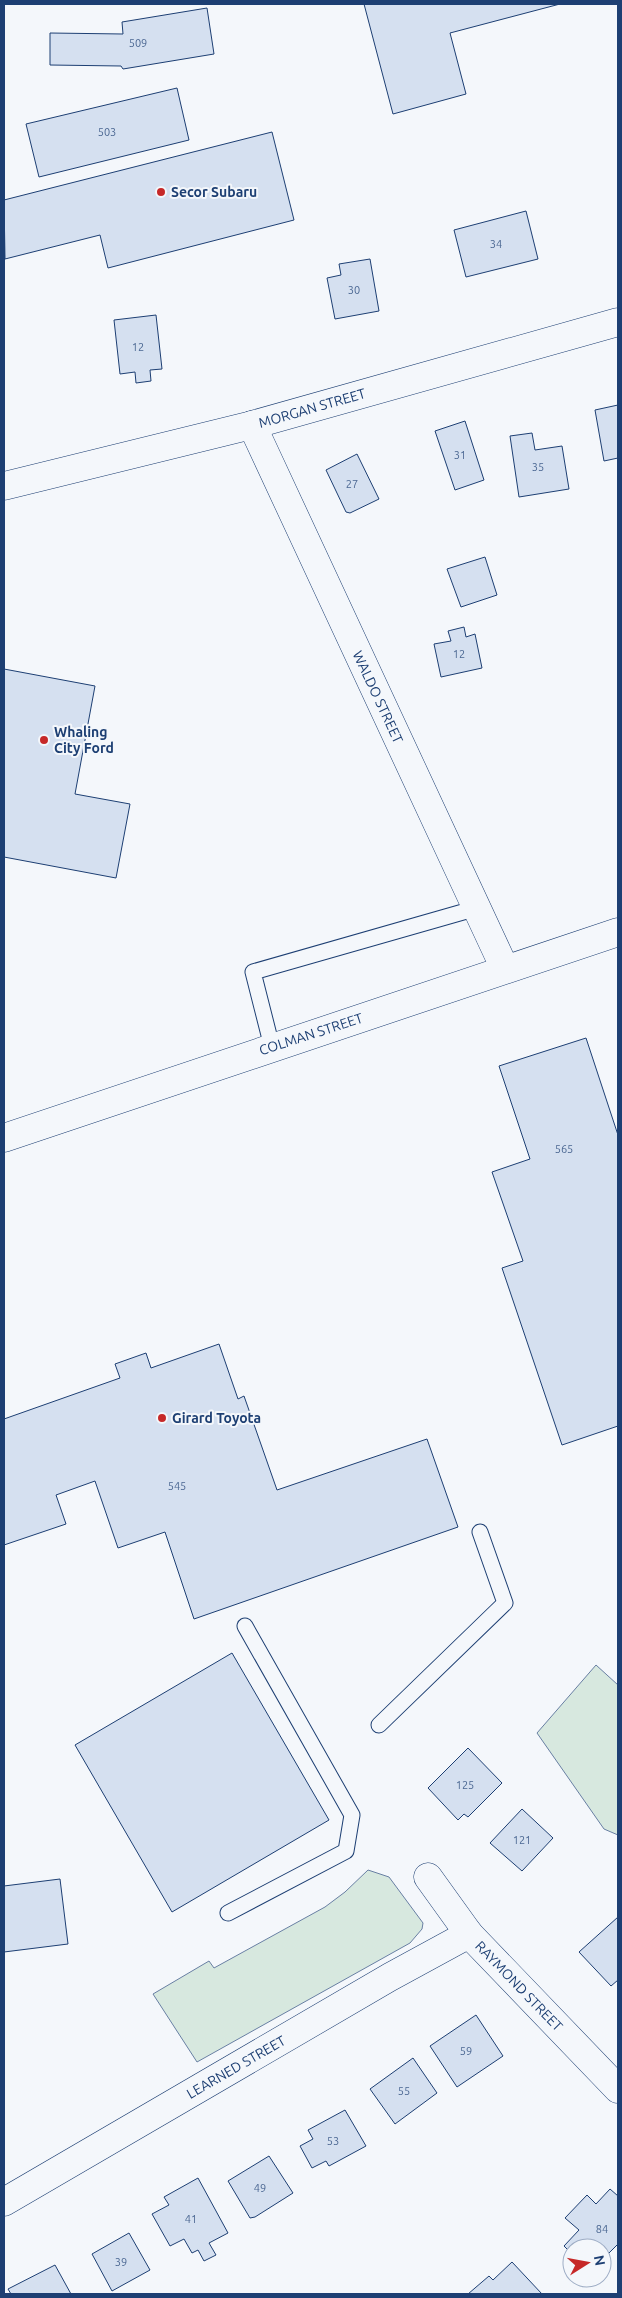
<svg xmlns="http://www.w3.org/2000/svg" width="622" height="2298" font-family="Ubuntu,sans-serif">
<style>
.green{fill:#d7e8df;stroke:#687fa3}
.building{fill:#d5e0f0;stroke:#1d3f73}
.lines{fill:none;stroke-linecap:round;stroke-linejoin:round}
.service-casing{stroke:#1d3f73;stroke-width:17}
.minor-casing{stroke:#1d3f73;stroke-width:29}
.primary-casing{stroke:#1d3f73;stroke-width:29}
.service{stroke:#f4f7fb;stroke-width:15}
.minor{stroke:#f4f7fb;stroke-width:28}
.primary{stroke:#f4f7fb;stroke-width:28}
.poi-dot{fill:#c62828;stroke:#f4f7fb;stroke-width:2}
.labels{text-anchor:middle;stroke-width:4;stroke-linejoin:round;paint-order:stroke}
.number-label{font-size:11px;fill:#4b6792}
.poi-label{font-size:14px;font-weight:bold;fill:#1d3f73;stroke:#f4f7fb;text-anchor:start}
.street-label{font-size:14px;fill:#1d3f73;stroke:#f4f7fb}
</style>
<rect width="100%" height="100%" fill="#f4f7fb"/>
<g class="green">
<path d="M596,1665L618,1685V1835L604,1829L537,1733Z"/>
<path d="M368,1870L389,1877L423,1923L422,1929L410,1943L197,2062L153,1994L209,1961L214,1968L325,1907L345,1892Z"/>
</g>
<g class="building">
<path d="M364,4H560L450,33L466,94L393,114Z"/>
<path d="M207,8L214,54L123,69L121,66L50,65V33L123,34L122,22Z"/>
<path d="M177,88L189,140L39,177L26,124Z"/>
<path d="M272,132L294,220L108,268L100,235L5,259L4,200Z"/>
<path d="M526,211L538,259L466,277L454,230Z"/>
<path d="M370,259L379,311L335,319L327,278L341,275L339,264Z"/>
<path d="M156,315L162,369L150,370L151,381L136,383L135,372L120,374L114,320Z"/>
<path d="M618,405V458L604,461L595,410Z"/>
<path d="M465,421L484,480L455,490L435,431Z"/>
<path d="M532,433L535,450L562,446L569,489L519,497L510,436Z"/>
<path d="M357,454L379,499L350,513L346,512L326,470Z"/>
<path d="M485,557L497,595L461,607L447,569Z"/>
<path d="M464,627L466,637L475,634L482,668L441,677L434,644L451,641L448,631Z"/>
<path d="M4,669L95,686L75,794L130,804L116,878L4,857Z"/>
<path d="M586,1038L618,1135V1426L562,1445L502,1268L523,1261L492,1172L530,1159L499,1066Z"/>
<path d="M219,1344L238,1399L244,1396L277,1490L427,1439L458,1527L194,1619L165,1532L118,1548L95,1481L56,1495L66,1524L4,1545V1419L120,1378L115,1364L146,1353L151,1368Z"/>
<path d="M232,1653L329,1820L172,1912L75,1745Z"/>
<path d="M468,1748L502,1783L468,1817L464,1814L458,1820L428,1788Z"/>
<path d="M522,1809L553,1838L522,1871L490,1843Z"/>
<path d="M60,1879L68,1944L4,1952V1886Z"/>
<path d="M618,1917V1980L611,1986L579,1952Z"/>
<path d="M476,2015L503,2056L457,2087L430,2046Z"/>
<path d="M413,2058L437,2093L395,2124L370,2089Z"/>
<path d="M345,2110L366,2146L329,2166L326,2161L312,2168L300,2146L313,2139L308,2130Z"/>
<path d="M269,2156L293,2193L255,2217L250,2218L228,2181Z"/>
<path d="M198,2178L228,2233L209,2243L216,2255L204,2261L198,2250L192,2253L184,2239L170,2246L152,2214L169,2205L164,2197Z"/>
<path d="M610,2189L618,2196V2246L617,2245L602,2260V2248H572V2254L564,2246L579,2230L565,2218L587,2195L596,2204Z"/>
<path d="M129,2233L150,2270L112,2291L92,2254Z"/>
<path d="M512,2262L542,2294H468L489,2276L493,2280Z"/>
<path d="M55,2265L71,2294H11L8,2289Z"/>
</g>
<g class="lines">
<g class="service-casing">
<g id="service">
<path d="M272,1047L253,972L477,908"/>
<path d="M379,1725L505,1603L480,1532"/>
<path d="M228,1913L346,1851L352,1815L245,1626"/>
</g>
</g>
<g class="minor-casing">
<g id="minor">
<path d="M252,425L505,969"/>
<path d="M4,486L252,425L618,322"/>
<path d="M428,1877L469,1934L618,2089"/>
<path d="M4,2202L390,1977L469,1934"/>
</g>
</g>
<g class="primary-casing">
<path id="primary" d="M4,1138L618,932"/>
</g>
<use href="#service" class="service"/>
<use href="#minor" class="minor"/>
<use href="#primary" class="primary"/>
</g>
<g class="poi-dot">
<circle cx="161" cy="192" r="5"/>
<circle cx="44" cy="740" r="5"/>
<circle cx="162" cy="1418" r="5"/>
</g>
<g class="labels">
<g class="number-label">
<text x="138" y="47">509</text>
<text x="107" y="136">503</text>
<text x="496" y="248">34</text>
<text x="354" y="294">30</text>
<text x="138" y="351">12</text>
<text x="460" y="459">31</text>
<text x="538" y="471">35</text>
<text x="352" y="488">27</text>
<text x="459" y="658">12</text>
<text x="564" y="1153">565</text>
<text x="177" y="1490">545</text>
<text x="465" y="1789">125</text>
<text x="522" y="1844">121</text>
<text x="466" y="2055">59</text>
<text x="404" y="2095">55</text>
<text x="333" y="2145">53</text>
<text x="260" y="2192">49</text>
<text x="191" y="2223">41</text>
<text x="602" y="2233">84</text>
<text x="121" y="2266">39</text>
</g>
<g class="poi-label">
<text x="171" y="197">Secor Subaru</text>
<text x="54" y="737">Whaling<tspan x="54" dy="16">City Ford</tspan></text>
<text x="172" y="1423">Girard Toyota</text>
</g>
<g class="street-label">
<text transform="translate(312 408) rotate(-16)" y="5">MORGAN STREET</text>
<text transform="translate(378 697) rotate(65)" y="5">WALDO STREET</text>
<text transform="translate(311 1034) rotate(-18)" y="5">COLMAN STREET</text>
<text transform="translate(519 1986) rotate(46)" y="5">RAYMOND STREET</text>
<text transform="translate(236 2067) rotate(-30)" y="5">LEARNED STREET</text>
</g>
</g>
<rect width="622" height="2298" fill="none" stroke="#1d3f73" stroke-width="10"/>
<g transform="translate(587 2263) rotate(79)"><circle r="24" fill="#f4f7fb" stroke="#9eadc5"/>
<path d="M0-4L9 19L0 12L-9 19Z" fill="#c62828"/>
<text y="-8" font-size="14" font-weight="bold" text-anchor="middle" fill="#1d3f73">N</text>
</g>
</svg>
